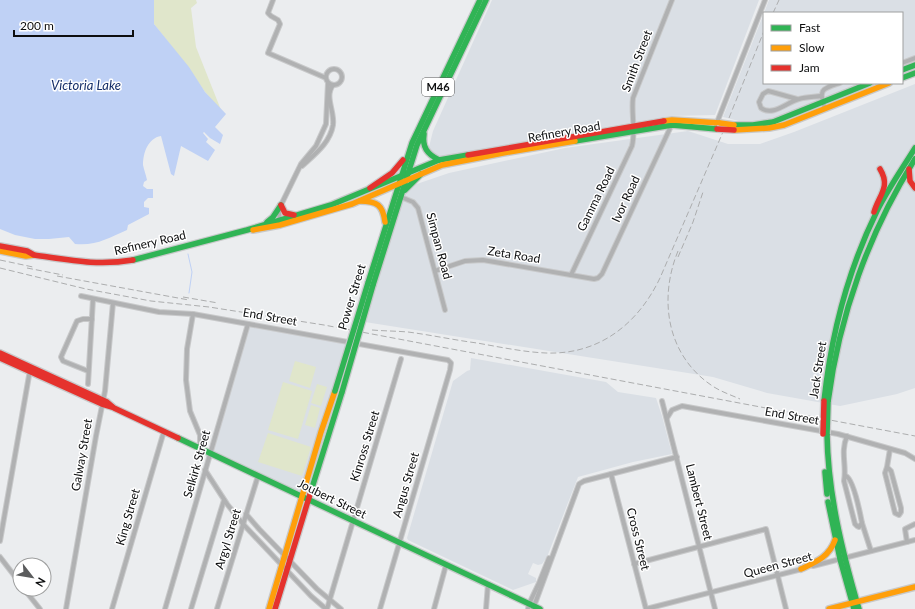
<svg xmlns="http://www.w3.org/2000/svg" width="915" height="609" font-family="Lato,sans-serif">
<style>
.built{fill:#dadfe5}
.green{fill:#e0e6cb}
.water{fill:#bfd1f5}
.lines{fill:none;stroke-linecap:round;stroke-linejoin:round}
.stream{stroke:#bfd1f5;stroke-width:1}
.street-casing{stroke:#c8c9ca;stroke-width:6}
.fast-casing{stroke:#c8c9ca;stroke-width:8}
.slow-casing{stroke:#c8c9ca;stroke-width:8}
.jam-casing{stroke:#c8c9ca;stroke-width:8}
.street{stroke:#b0b1b2;stroke-width:4}
.fast{stroke:#30b455;stroke-width:5.5}
.slow{stroke:#ff9f0a;stroke-width:5.5}
.jam{stroke:#e5322d;stroke-width:5.5}
.rail{stroke:#acadae;stroke-width:1;stroke-dasharray:6 3;stroke-linecap:butt}
.fast-bridge-casing{stroke:#c8c9ca;stroke-width:8;stroke-linecap:butt}
.slow-bridge-casing{stroke:#c8c9ca;stroke-width:8;stroke-linecap:butt}
.jam-bridge-casing{stroke:#c8c9ca;stroke-width:8;stroke-linecap:butt}
.fast-bridge{stroke:#30b455;stroke-width:5.5}
.slow-bridge{stroke:#ff9f0a;stroke-width:5.5}
.jam-bridge{stroke:#e5322d;stroke-width:5.5}
.labels{text-anchor:middle;stroke-width:3;stroke-linejoin:round;paint-order:stroke}
.shield{fill:#fff;stroke:#565657;stroke-width:1}
.shield-label{font-size:11px;font-weight:bold;fill:#0d0e0f}
.street-label{font-size:12px;fill:#0d0e0f;stroke:#fff}
.water-label{font-size:13px;font-style:italic;fill:#152e69;stroke:#fff}
</style>
<rect width="100%" height="100%" fill="#ebedef"/>
<g class="built">
<path d="M492,0H759L715,115L669,116L564,134L451,157L439,158L433,154L429,147L433,131Z"/>
<path d="M769,0H915V64L902,69V13H764Z"/>
<path d="M764,13V83H863L839,92L777,120L743,122L723,117Z"/>
<path d="M915,84V388L897,394L840,406L767,393L713,377L365,322L405,188L449,173L565,148L688,131L728,144H760L794,132Z"/>
<path d="M248,324L353,344L325,433L303,496L209,452Z"/>
<path d="M471,358L606,382L618,392L656,398L662,416L672,454L633,462L578,477L547,557L542,564L538,565L533,563L528,574L536,578V582L513,590L408,540L407,538L453,381L467,371L470,370Z"/>
</g>
<g class="green">
<path d="M154,0H196L197,3L191,8L196,47L221,110L205,92L188,67L154,24Z"/>
<path d="M295,361L316,367L310,388L289,381Z"/>
<path d="M283,382L312,391L298,439L268,430Z"/>
<path d="M317,384L327,387L321,406L311,403Z"/>
<path d="M311,405L320,408L315,428L305,425Z"/>
<path d="M268,433L311,447L302,476L258,462Z"/>
</g>
<path class="water" d="M0,0H154V24L189,67L205,92L226,114L215,127L223,135L220,144L210,138L204,132L203,133L208,139L206,142L215,150L208,161L181,146L174,176L171,174L161,136C148,138 143,153 143,165C144,170 146,175 147,180L144,182L143,186L147,189H153V198H148L144,202V207L149,208V214L128,225L127,230C108,238 97,246 75,244L69,237L49,239H35L15,235L0,229Z"/>
<g class="lines">
<path class="stream" d="M188,254L192,272L189,293"/>
<g class="street-casing">
<g id="street">
<path d="M273,0L268,13L271,16L278,20L280,24L268,53L326,78"/>
<path d="M902,63L915,58"/>
<circle cx="334" cy="77" r="8"/>
<path d="M797,99L772,92L768,91L763,94L759,102L761,108C773,117 787,102 799,99C806,97 814,97 821,96"/>
<path d="M825,109C818,89 822,89 840,83"/>
<path d="M716,125L765,0"/>
<path d="M302,166C315,154 330,143 333,125C335,111 324,97 333,85"/>
<path d="M401,197L413,202L418,208L445,310"/>
<path d="M280,222L279,213L281,205L301,164L316,146L326,124L328,83"/>
<path d="M435,271L465,261L483,260L594,279L598,278L602,274L672,124"/>
<path d="M571,275L632,146C636,130 631,114 633,98L672,0"/>
<path d="M81,296L159,312L193,314L442,359L448,360L451,363L450,370L380,609"/>
<path d="M193,314L187,349L186,380L190,411L200,435V448"/>
<path d="M88,371L63,361L61,357L77,321L83,319H92"/>
<path d="M88,384L93,299"/>
<path d="M662,401L715,609"/>
<path d="M667,418L672,410L682,406L838,434L905,453L915,459"/>
<path d="M887,467L891,471L901,508V512L899,515L895,513L885,473L887,467L890,449"/>
<path d="M205,470L227,504L243,524L311,596L326,609"/>
<path d="M611,474L646,609"/>
<path d="M846,476C854,480 860,513 862,523L859,527L857,526L855,524L844,481C847,465 840,453 847,436"/>
<path d="M246,514L259,529L317,589L341,609"/>
<path d="M862,523L871,551"/>
<path d="M0,541L30,370"/>
<path d="M907,542L905,529L915,524"/>
<path d="M0,557L20,583"/>
<path d="M634,564L766,529L786,609"/>
<path d="M813,566L915,540"/>
<path d="M24,589L40,609"/>
<path d="M66,609L96,436L105,391L113,303"/>
<path d="M112,609L164,431"/>
<path d="M165,609L248,324"/>
<path d="M191,609L224,500"/>
<path d="M217,609L258,476"/>
<path d="M327,609L401,359"/>
<path d="M434,609L446,565"/>
<path d="M486,609L488,584"/>
<path d="M528,609L529,604L539,583L549,558"/>
<path d="M533,609L579,484L584,481L677,457"/>
<path d="M646,609L802,569"/>
</g>
</g>
<g class="fast-casing">
<g id="fast">
<path d="M902,70L915,65"/>
<path d="M902,78L915,73"/>
<path d="M734,125H753L773,122L870,83"/>
<path d="M424,134C422,147 427,154 439,160"/>
<path d="M575,141L672,125L717,129"/>
<path d="M405,190L421,174"/>
<path d="M267,222L273,217L281,205"/>
<path d="M133,260L247,230L331,205L439,160L468,155"/>
<path d="M368,283L412,143L480,0"/>
<path d="M373,285L417,145L486,0"/>
<path d="M824,401C831,336 848,270 877,211C888,189 902,169 915,148"/>
<path d="M828,402C839,316 869,232 915,159"/>
<path d="M827,434C828,494 842,551 859,609"/>
<path d="M178,438L540,609"/>
<path d="M825,472L827,494"/>
<path d="M311,491L342,392"/>
<path d="M828,502L840,559L854,609"/>
</g>
</g>
<g class="slow-casing">
<g id="slow">
<path d="M664,121L672,120L720,123"/>
<path d="M734,130L769,128L784,125L889,83"/>
<path d="M360,201C377,201 383,205 385,222"/>
<path d="M253,230L280,225L352,204L442,165L503,153L575,141"/>
<path d="M0,251L26,256L34,255"/>
<path d="M801,569C816,562 829,557 835,540"/>
<path d="M269,609L321,432L335,391"/>
<path d="M829,609L915,587"/>
</g>
</g>
<g class="jam-casing">
<g id="jam">
<path d="M468,155L664,121"/>
<path d="M909,169L910,181L915,188"/>
<path d="M370,188L392,173L403,160"/>
<path d="M281,205L285,213L294,215"/>
<path d="M874,212C879,195 891,187 880,169"/>
<path d="M0,246L27,251L34,255C70,260 97,266 133,260"/>
<path d="M0,353L107,402L114,408L178,438"/>
<path d="M0,358L102,404L112,407"/>
<path d="M275,609L311,491"/>
</g>
</g>
<use href="#street" class="street"/>
<use href="#fast" class="fast"/>
<use href="#slow" class="slow"/>
<use href="#jam" class="jam"/>
<g class="rail">
<path d="M773,13L779,0"/>
<path d="M678,251C658,300 667,357 714,387C722,392 731,395 740,399"/>
<path d="M678,257L693,222L703,192"/>
<path d="M0,260L33,267"/>
<path d="M0,268L86,289L151,301L209,307L324,325L915,436"/>
<path d="M27,268L63,275"/>
<path d="M57,276L189,300"/>
<path d="M183,297L218,303"/>
<path d="M372,330C384,331 396,331 408,332C431,335 454,340 477,343C500,347 523,352 546,353C599,355 638,324 660,278L729,118L764,31"/>
</g>
<g class="fast-bridge-casing">
<g id="fast-bridge">
<path d="M335,391L368,283"/>
<path d="M342,392L373,285"/>
<path d="M827,434L828,402"/>
</g>
</g>
<g class="slow-bridge-casing">
<path id="slow-bridge" d="M720,123L734,125"/>
</g>
<g class="jam-bridge-casing">
<g id="jam-bridge">
<path d="M717,129L734,130"/>
<path d="M823,434L824,401"/>
</g>
</g>
<use href="#fast-bridge" class="fast-bridge"/>
<use href="#slow-bridge" class="slow-bridge"/>
<use href="#jam-bridge" class="jam-bridge"/>
</g>
<g class="labels">
<rect class="shield" x="422" y="78" width="32" height="18" rx="3"/>
<g class="shield-label">
<text x="438" y="91">M46</text>
</g>
<g class="street-label">
<text transform="translate(637 61) rotate(-69)" y="4">Smith Street</text>
<text transform="translate(564 132) rotate(-10)" y="4">Refinery Road</text>
<text transform="translate(596 199) rotate(-64)" y="4">Gamma Road</text>
<text transform="translate(626 199) rotate(-65)" y="4">Ivor Road</text>
<text transform="translate(150 243) rotate(-13)" y="4">Refinery Road</text>
<text transform="translate(439 246) rotate(75)" y="4">Simpan Road</text>
<text transform="translate(514 255) rotate(9)" y="4">Zeta Road</text>
<text transform="translate(352 297) rotate(-73)" y="4">Power Street</text>
<text transform="translate(270 317) rotate(10)" y="4">End Street</text>
<text transform="translate(818 370) rotate(-81)" y="4">Jack Street</text>
<text transform="translate(792 416) rotate(10)" y="4">End Street</text>
<text transform="translate(365 446) rotate(-73)" y="4">Kinross Street</text>
<text transform="translate(82 455) rotate(-80)" y="4">Galway Street</text>
<text transform="translate(197 464) rotate(-74)" y="4">Selkirk Street</text>
<text transform="translate(406 485) rotate(-74)" y="4">Angus Street</text>
<text transform="translate(332 499) rotate(26)" y="4">Joubert Street</text>
<text transform="translate(699 502) rotate(76)" y="4">Lambert Street</text>
<text transform="translate(128 517) rotate(-74)" y="4">King Street</text>
<text transform="translate(228 539) rotate(-73)" y="4">Argyl Street</text>
<text transform="translate(638 539) rotate(76)" y="4">Cross Street</text>
<text transform="translate(778 565) rotate(-15)" y="4">Queen Street</text>
</g>
<g class="water-label">
<text x="86" y="90">Victoria Lake</text>
</g>
</g>
<rect x="763" y="12" width="140" height="72" fill="#ffffff" stroke="#9e9f9f"/>
<rect x="771" y="25" width="20" height="6" fill="#30b455" stroke="#9e9f9f"/>
<text x="799" y="32" font-size="12" fill="#0d0e0f">Fast</text>
<rect x="771" y="45" width="20" height="6" fill="#ff9f0a" stroke="#9e9f9f"/>
<text x="799" y="52" font-size="12" fill="#0d0e0f">Slow</text>
<rect x="771" y="65" width="20" height="6" fill="#e5322d" stroke="#9e9f9f"/>
<text x="799" y="72" font-size="12" fill="#0d0e0f">Jam</text>
<g transform="translate(32 577) rotate(121)"><circle r="19" fill="#ffffff" stroke="#9e9f9f"/>
<path d="M0-3L7 15L0 10L-7 15Z" fill="#5b5c5d"/>
<text y="-6" font-size="11" font-weight="bold" text-anchor="middle" fill="#0d0e0f">N</text>
</g>
<path d="M14 30v6h119v-6" fill="none" stroke="#0d0e0f" stroke-width="2"/>
<text x="20" y="30" font-size="12" fill="#0d0e0f" stroke="#ffffff" stroke-width="3" paint-order="stroke">200 m</text>
</svg>
